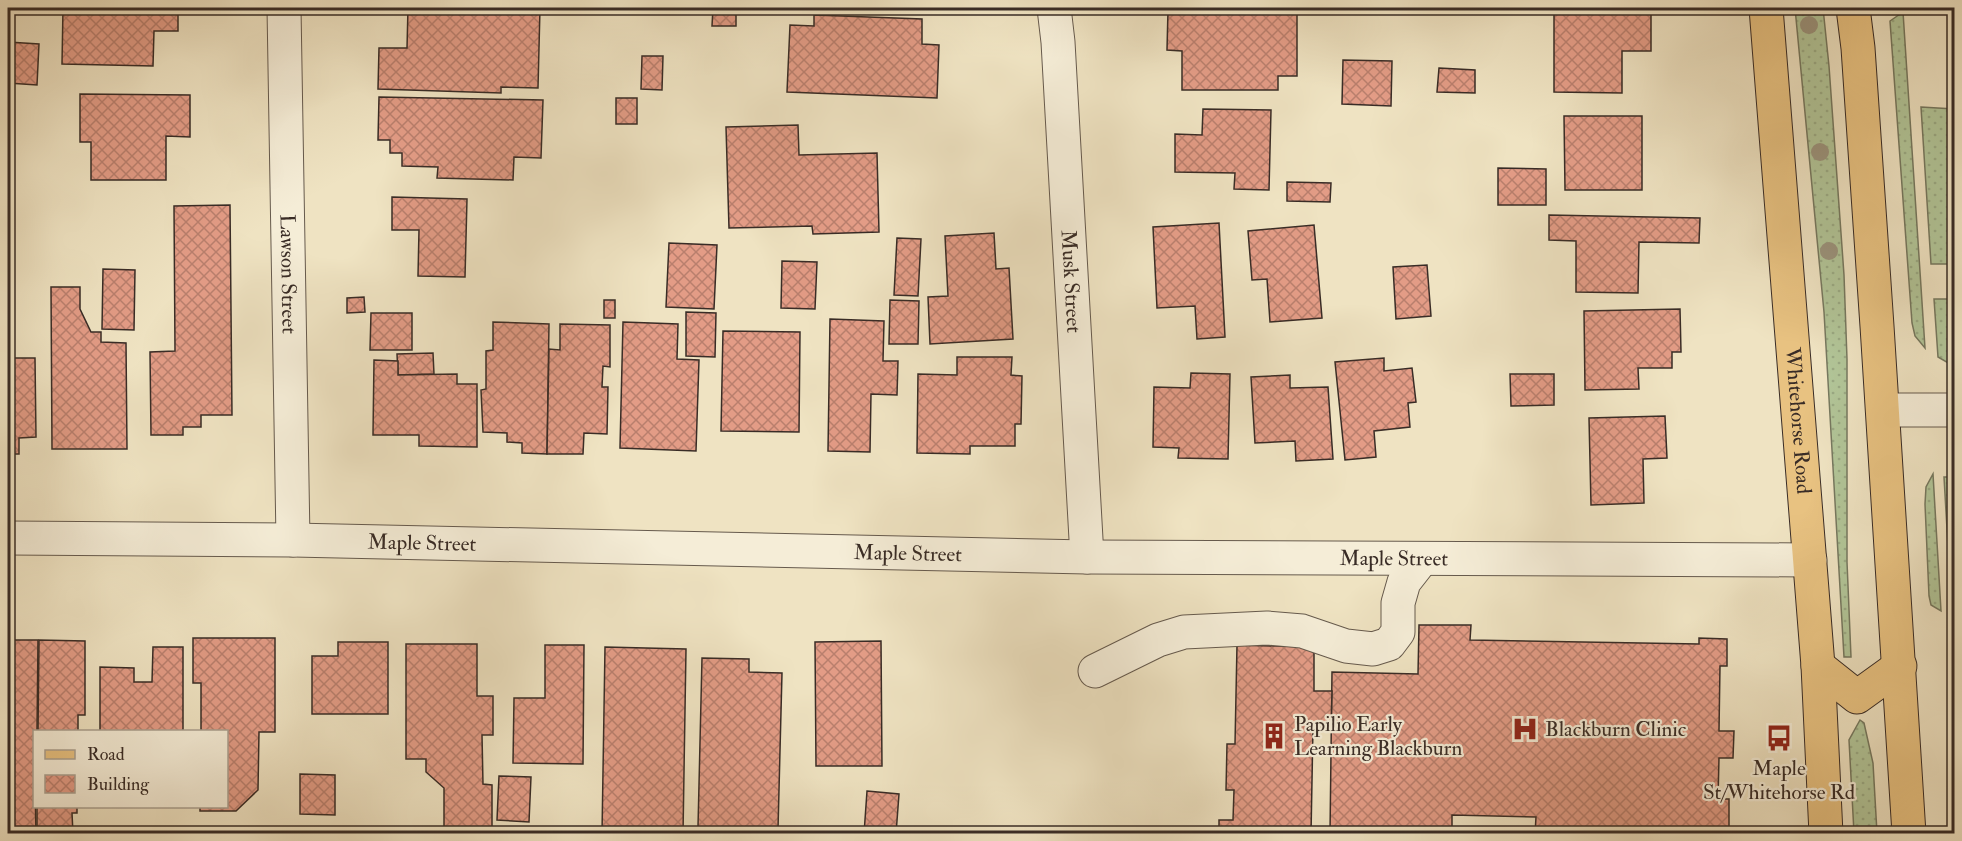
<svg xmlns="http://www.w3.org/2000/svg" width="1962" height="841" font-family="'IM FELL Double Pica',serif">
<style>
.grass{fill:url(#grass-dots);stroke:#76785f;stroke-width:1.5}
.building{fill:url(#building-cross-hatch);stroke:#392c26;stroke-width:1.5}
.lines{fill:none;stroke-linecap:round;stroke-linejoin:round}
.minor-casing{stroke:#665a4d;stroke-width:35}
.major-casing{stroke:#392c26;stroke-width:35}
.minor{stroke:#f5edd7;stroke-width:33}
.major{stroke:#e8c281;stroke-width:33}
.tree{fill:#9b937c}
.labels{text-anchor:middle;stroke-width:4.5;stroke-linejoin:round;paint-order:stroke}
.street-label{font-size:21px;fill:#392c26;stroke:#f5edd7}
.poi-label{font-size:21px;fill:#392c26;stroke:#f5edd7;text-anchor:start}
</style>
<defs>
<pattern id="grass-dots" width="8" height="8" patternUnits="userSpaceOnUse" patternTransform="scale(1.5)"><rect width="8" height="8" fill="#b2c598"/><path d="M2 2h.1M6 6h.1" fill="none" stroke="#9aa983" stroke-width="1.8" stroke-linecap="round"/></pattern>
<pattern id="building-cross-hatch" width="8" height="8" patternUnits="userSpaceOnUse" patternTransform="scale(1.5)"><rect width="8" height="8" fill="#e39c86"/><path d="M0 0l8 8M0 8l8-8" fill="none" stroke="#b97f6d"/></pattern>
</defs>
<rect width="100%" height="100%" fill="#efe3c2"/>
<filter id="stains"><feTurbulence type="fractalNoise" baseFrequency=".00333" numOctaves="4"/><feColorMatrix values="0 0 0 0 .2 0 0 0 0 .09 0 0 0 0 .02 0 0 0 .5 -.17"/></filter>
<radialGradient id="worn" r=".72"><stop offset=".6" stop-color="#630" stop-opacity="0"/><stop offset="1" stop-color="#630" stop-opacity=".3"/></radialGradient>
<g class="grass">
<path d="M1795,8H1823L1829,66L1844,275L1847,359V562L1851,657H1844L1824,312Z"/>
<path d="M1903,12L1925,348L1915,336L1912,323L1890,21Z"/>
<path d="M1921,107L1954,109V264H1931Z"/>
<path d="M1934,299H1954V364H1950L1938,357Z"/>
<path d="M1933,474L1941,611L1931,605L1929,596L1925,504L1926,487Z"/>
<path d="M1944,477H1954V581H1950Z"/>
<path d="M1860,720L1864,723L1873,763L1877,833H1854L1849,740Z"/>
</g>
<g class="building">
<path d="M63,8H178V31H154L153,66L62,64Z"/>
<path d="M408,8H540L538,88L501,87V93L378,89L379,48H407Z"/>
<path d="M713,8H736V26H712Z"/>
<path d="M1554,8H1651V51H1622V93L1554,92Z"/>
<path d="M1168,10H1297V76H1278V90H1182V51L1167,50Z"/>
<path d="M814,15L922,19V44L939,45L937,98L787,92L790,25L814,26Z"/>
<path d="M8,42L39,44L37,85L8,83Z"/>
<path d="M642,56H663L662,90L641,89Z"/>
<path d="M1343,60L1392,61L1391,106L1342,104Z"/>
<path d="M1439,68L1475,70V93L1437,92Z"/>
<path d="M80,94L190,95V137L166,136V180H91V142H80Z"/>
<path d="M379,97L543,100L541,158L514,157L513,180L437,178L438,167L402,166V153H390V140H378Z"/>
<rect x="616" y="98" width="21" height="26"/>
<path d="M1203,109L1271,110L1269,190L1234,189L1235,173L1175,172V134L1202,135Z"/>
<path d="M1564,116H1642V190H1565Z"/>
<path d="M798,125L799,155L877,153L879,232L813,234L812,226L729,228L726,127Z"/>
<path d="M1498,168L1546,169V205H1498Z"/>
<path d="M1287,182L1331,183L1330,202L1287,201Z"/>
<path d="M392,197L467,199L465,277L418,276L419,230H392Z"/>
<path d="M230,205L232,415H201V427H183V435H151L150,352L175,351L174,206Z"/>
<path d="M1549,215L1700,218L1699,243L1639,242L1638,293L1576,292V241L1549,240Z"/>
<path d="M1219,223L1225,337L1197,339L1195,306L1157,308L1153,227Z"/>
<path d="M1314,225L1322,318L1270,322L1267,279L1252,280L1248,231Z"/>
<path d="M994,233L996,269L1009,268L1013,339L930,344L928,297L948,296L945,236Z"/>
<path d="M897,238L921,239L918,296L894,295Z"/>
<path d="M669,243L717,245L714,309L666,307Z"/>
<path d="M782,261L817,262L815,309L781,308Z"/>
<path d="M1427,265L1431,316L1396,319L1393,267Z"/>
<path d="M103,269L135,270L134,330L102,329Z"/>
<path d="M51,287H80V309L91,332H101V342L126,343L127,449H52Z"/>
<path d="M364,297L365,312L347,313V298Z"/>
<rect x="604" y="300" width="11" height="18"/>
<path d="M890,300L919,301L918,344H889Z"/>
<path d="M1680,309L1681,352H1672V368H1638L1639,389L1585,390L1584,311Z"/>
<path d="M686,312L716,313L715,357L686,356Z"/>
<path d="M371,313H412V350H370Z"/>
<path d="M830,319L884,321L883,361H898L897,395L871,394L870,452L828,451Z"/>
<path d="M493,322L549,324L547,454L522,453V443L507,442V433L483,432L481,390L486,389V351L493,350Z"/>
<path d="M623,322L678,324L677,359L699,360L696,451L620,448Z"/>
<path d="M560,324L610,325V367L603,366L602,387H608L607,434L584,433L583,454H547L549,349L560,350Z"/>
<path d="M723,331L800,332L799,432L721,431Z"/>
<path d="M433,353L434,374L398,375L397,354Z"/>
<path d="M957,357H1012L1011,375L1022,376L1021,424H1015V446H970V454L917,453L918,374L957,375Z"/>
<path d="M8,358H35L36,437L19,438V454H8Z"/>
<path d="M1384,358V371L1412,368L1416,402L1408,403L1410,427L1374,431L1376,457L1345,460L1335,362Z"/>
<path d="M374,360L398,361V375L457,374V384H477V447L419,446V435H373Z"/>
<path d="M1191,373L1230,374L1228,459L1178,458L1179,448L1153,447L1154,387L1190,388Z"/>
<path d="M1510,374H1554V405L1511,406Z"/>
<path d="M1290,375V388L1328,387L1333,459L1296,461L1295,441L1255,443L1251,377Z"/>
<path d="M1665,416L1667,458L1643,459L1644,503L1591,505L1589,418Z"/>
<path d="M1419,625H1471L1470,640L1699,644V638L1727,639V666H1720L1719,731H1734L1733,758H1719L1718,799H1729V834H1535L1536,817L1452,815V834H1330L1332,672L1418,674Z"/>
<path d="M193,638H275V732H259L258,790L236,811H200V806H226V732H201V683H193Z"/>
<path d="M8,640H38L37,732H34L36,834H8Z"/>
<path d="M39,640L85,641V715H78V732H38Z"/>
<path d="M881,641L882,766H816L815,642Z"/>
<path d="M338,642H388V714H312V656H338Z"/>
<path d="M406,644H477V696H493V735H482L483,784L492,785V834H444V788L426,772V759H406Z"/>
<path d="M545,645H584L583,764L513,763L514,698H545Z"/>
<path d="M1237,645L1314,647V691H1332L1331,727H1313L1311,834H1219V820H1233L1234,790H1226L1227,744H1235Z"/>
<path d="M153,647H183V732H100V667L134,668V682H152Z"/>
<path d="M605,647L686,649L683,834H602Z"/>
<path d="M702,658L749,659V672L782,673L778,829L698,827Z"/>
<path d="M300,774L335,775V815L300,814Z"/>
<path d="M499,776L531,777L529,822L497,820Z"/>
<path d="M867,791L899,794L896,834H864Z"/>
<path d="M37,806H77V813H72L73,834H37Z"/>
</g>
<g class="lines">
<g class="minor-casing">
<g id="minor">
<path id="s1" d="M284,8L293,540"/>
<path id="s2" d="M1054,8L1058,42L1087,557"/>
<path d="M1884,410H1954"/>
<path id="s3" d="M8,538L293,540L1087,557L1810,560"/>
<path d="M1095,671L1158,640L1184,632L1267,628L1302,631L1346,646L1373,649L1389,644L1398,632V603L1404,582L1422,559"/>
</g>
</g>
<g class="major-casing">
<g id="major">
<path id="s4" d="M1766,8L1818,666L1826,834"/>
<path d="M1853,8L1858,48C1876,310 1894,571 1909,834"/>
<path d="M1818,666L1857,697L1900,666"/>
</g>
</g>
<use href="#minor" class="minor"/>
<use href="#major" class="major"/>
</g>
<g class="tree">
<circle cx="1809" cy="25" r="9"/>
<circle cx="1820" cy="152" r="9"/>
<circle cx="1829" cy="251" r="9"/>
</g>
<defs>
<g id="hospital-bare" transform="scale(2.07)"><path d="M-5-5h3v3.5h4V-5h3V5h-3V1.5h-4V5h-3Z" fill="#8f2418" stroke="#f5edd7" stroke-width="2.5" paint-order="stroke"/></g>
<g id="building-bare" transform="scale(2.07)"><path d="M-4-6H4V6H1V3H-1V6H-4ZM-2.5-4.3h1.7v1.8h-1.7ZM.8-4.3h1.7v1.8H.8ZM-2.5-1h1.7V.8h-1.7ZM.8-1h1.7V.8H.8Z" fill="#8f2418" stroke="#f5edd7" stroke-width="2.5" paint-order="stroke"/></g>
<g id="bus-bare" transform="scale(2.07)"><path d="M-5-6H5V4H4V6H2V4H-2V6H-4V4H-5ZM-3.5-4V0h7V-4ZM-3.5 1.2v1.5H-2V1.2ZM2 1.2v1.5H3.5V1.2Z" fill="#8f2418" stroke="#f5edd7" stroke-width="2.5" paint-order="stroke"/></g>
</defs>
<g fill-rule="evenodd">
<use href="#hospital-bare" x="1525" y="729"/>
<use href="#building-bare" x="1274" y="736"/>
<use href="#bus-bare" x="1779" y="738"/>
</g>
<g class="labels">
<g class="street-label">
<text dy="7" stroke="none"><textPath href="#s1" startOffset="266">Lawson Street</textPath></text>
<text dy="7" stroke="none"><textPath href="#s2" startOffset="274">Musk Street</textPath></text>
<text dy="7" stroke="none"><textPath href="#s4" startOffset="414">Whitehorse Road</textPath></text>
<text dy="7" stroke="none"><textPath href="#s3" startOffset="414">Maple Street</textPath></text>
<text dy="7" stroke="none"><textPath href="#s3" startOffset="900">Maple Street</textPath></text>
<text dy="7" stroke="none"><textPath href="#s3" startOffset="1386">Maple Street</textPath></text>
</g>
<g class="poi-label">
<text x="1294" y="731">Papilio Early<tspan x="1294" dy="24">Learning Blackburn</tspan></text>
<text x="1545" y="736">Blackburn Clinic</text>
<text x="1779" y="775" text-anchor="middle">Maple<tspan x="1779" dy="24">St/Whitehorse Rd</tspan></text>
</g>
</g>
<rect width="1962" height="841" fill="none" stroke="#efe3c2" stroke-width="30"/>
<rect x="9" y="9" width="1944" height="823" fill="none" stroke="#392c26" stroke-width="3"/>
<rect x="15" y="15" width="1932" height="811" fill="none" stroke="#392c26" stroke-width="1.5"/>
<rect x="33" y="730" width="195" height="78" fill="#f5edd7" stroke="#aaa090" stroke-width="1.5"/>
<rect x="45" y="750" width="30" height="9" fill="#e8c281" stroke="#aaa090" stroke-width="1.5"/>
<text x="87" y="760" font-size="18" fill="#392c26">Road</text>
<rect x="45" y="775" width="30" height="18" fill="url(#building-cross-hatch)" stroke="#aaa090" stroke-width="1.5"/>
<text x="87" y="790" font-size="18" fill="#392c26">Building</text>
<rect width="100%" height="100%" filter="url(#stains)"/>
<rect width="100%" height="100%" fill="url(#worn)"/>
</svg>
